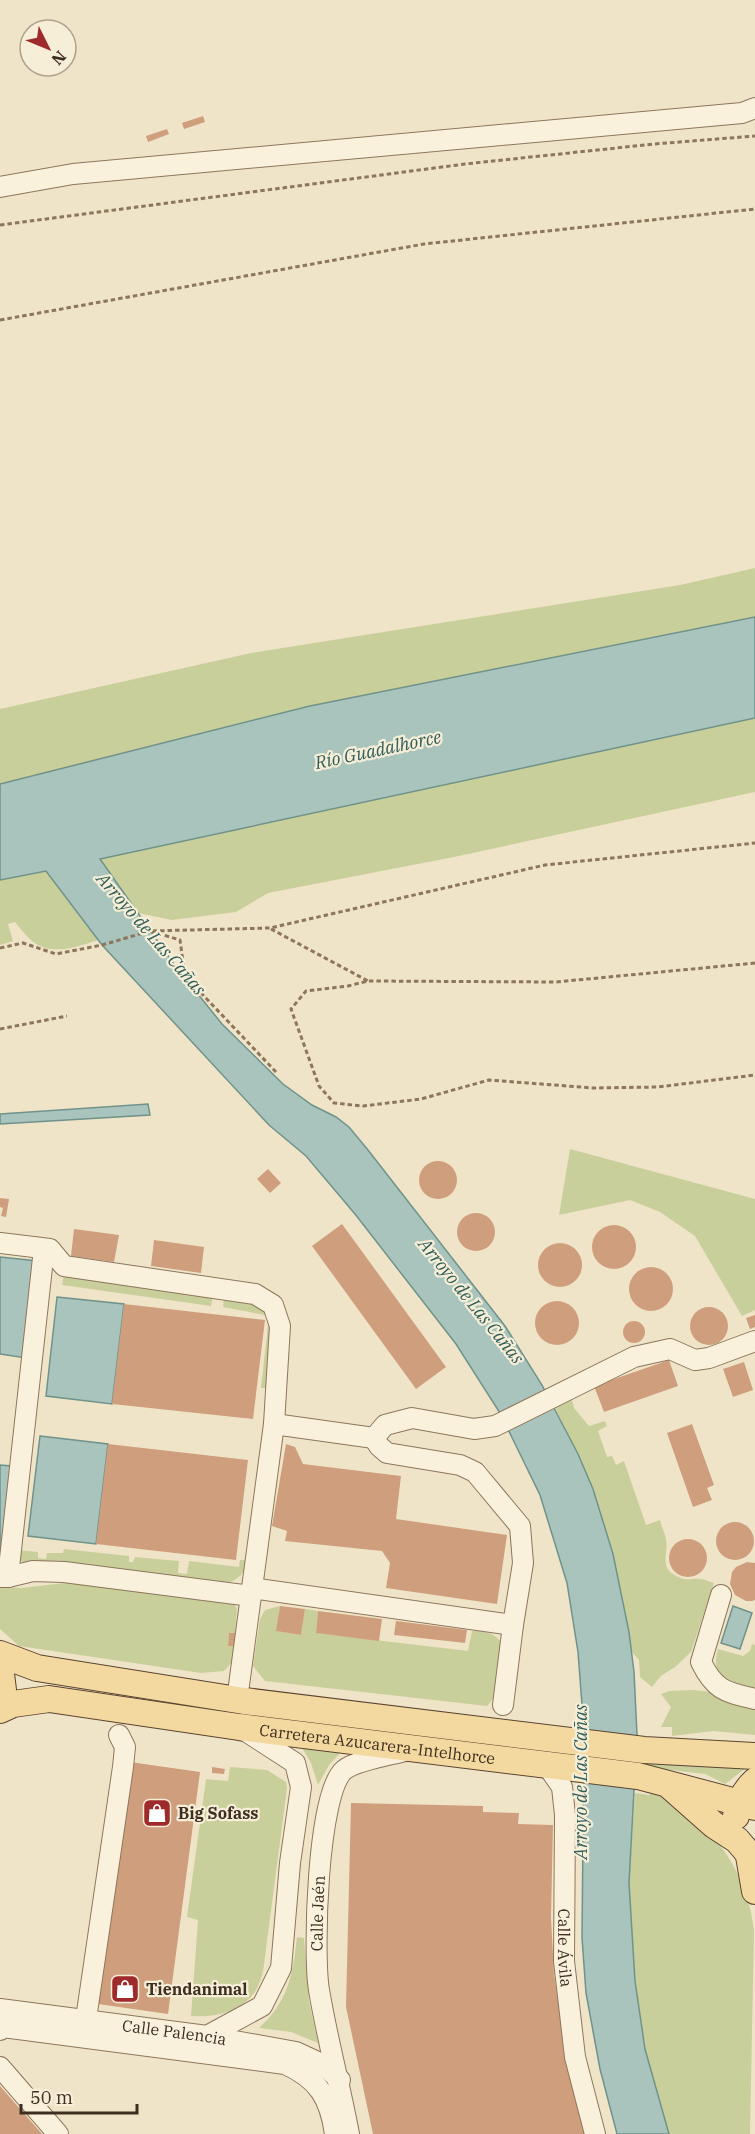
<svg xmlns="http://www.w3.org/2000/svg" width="755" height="2134" font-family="'IBM Plex Serif',serif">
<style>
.green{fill:#c9cf9b}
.water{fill:#a9c4bc;stroke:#6f938a;stroke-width:1.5}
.building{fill:#cf9f7d}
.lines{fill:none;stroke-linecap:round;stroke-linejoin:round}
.minor-casing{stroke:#8d765c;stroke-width:22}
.major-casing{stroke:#5b4430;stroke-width:28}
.path{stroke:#8d765c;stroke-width:3;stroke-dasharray:4.5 3;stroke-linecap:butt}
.minor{stroke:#faf1dc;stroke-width:20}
.major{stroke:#f3d9a0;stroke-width:26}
.labels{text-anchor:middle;stroke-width:4.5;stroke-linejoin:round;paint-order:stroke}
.street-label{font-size:16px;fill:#3d2e20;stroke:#f7eed8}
.poi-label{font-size:16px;font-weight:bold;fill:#3d2e20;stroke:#f7eed8;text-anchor:start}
.water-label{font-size:18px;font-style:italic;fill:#2f5d5a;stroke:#f7eed8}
</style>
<rect width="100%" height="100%" fill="#f0e4c8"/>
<g class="green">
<path d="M755,568V617L310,706L0,784V709L251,653L680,585Z"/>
<path d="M755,718V792L454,857L268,893L236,912L172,920L138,913L99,859Z"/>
<path d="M46,871L98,940C77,947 50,957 31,940C25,935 20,928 15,922L8,924L13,941L0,945V880Z"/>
<path d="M570,1149L755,1199V1310L742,1316L695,1236L660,1212L630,1200L559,1215Z"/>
<path d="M64,1273L246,1296L270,1316L223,1307L224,1297L213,1295L211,1306L62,1285Z"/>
<path d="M268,1325L275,1326L269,1388H261Z"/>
<path d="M572,1400L574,1408L589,1426L605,1421L607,1426L598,1431L607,1457L612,1456L616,1465L624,1461L646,1525L660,1520C661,1526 665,1533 666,1539C669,1554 657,1570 681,1578C688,1581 693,1578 700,1579C704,1579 710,1582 714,1583L691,1652L675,1667L661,1676L652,1687L640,1677L639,1660L632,1652L613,1555L593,1489L555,1407Z"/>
<path d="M64,1549L129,1556V1562H133L135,1557L179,1561L178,1573L187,1574L189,1561L239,1567L240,1560H247C245,1573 239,1580 226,1583L26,1565C20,1560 18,1557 18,1550L38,1552V1558L46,1559L47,1553H63Z"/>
<path d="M65,1583H92L233,1602L237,1609L235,1633H229L228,1645L234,1646L233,1661L224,1671L201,1673L19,1646L0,1629V1586L21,1588Z"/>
<path d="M280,1606L277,1631L301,1635L305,1609L318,1611L316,1633L468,1651L472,1631C485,1631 493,1632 502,1643C500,1664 503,1691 487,1706L265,1681L253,1666L260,1619L265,1610Z"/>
<path d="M752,1644L755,1645V1693C730,1685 709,1681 718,1649L743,1656L750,1651Z"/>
<path d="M693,1690L719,1693L755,1705V1735L713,1731L672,1736V1727H661L671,1707L661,1694L669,1691Z"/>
<path d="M301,1746L342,1751L329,1765L318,1785L311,1763Z"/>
<path d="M644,1760L746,1768L725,1784L705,1774L644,1767Z"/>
<path d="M230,1767L267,1770L286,1782L287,1788L263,1972C261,1978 259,1985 256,1990C242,2012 214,2018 191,2016L198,1920L187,1917L206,1779L228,1781Z"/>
<path d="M650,1792C691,1806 728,1846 743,1886C749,1900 752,1916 754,1931L750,2134H669L645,2049L635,1981L629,1883L635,1793L650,1795Z"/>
<path d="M297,1937L304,1938L309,2001L318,2043L291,2032L259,2028C288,2002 293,1974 297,1937Z"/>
</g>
<g class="water">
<path d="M755,617V718L100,859L173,963L222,1024L283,1084L312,1105L336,1117L349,1127L368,1150L505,1326L542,1385L578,1454L593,1489L613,1554L629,1632L634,1672L637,1735L629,1883L635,1981L645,2049L669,2134H617L600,2069L586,1993L582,1938L584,1731L578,1652L567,1583L540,1495L500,1413L456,1344L355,1214L306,1156L269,1125L102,945L46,871L0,880V784L310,706Z"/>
<path d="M148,1104L150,1115L0,1124V1114Z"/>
<path d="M0,1257L38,1261L26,1358L0,1354Z"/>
<path d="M57,1297L124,1304L112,1404L46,1396Z"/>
<path d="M40,1436L108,1444L96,1544L28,1536Z"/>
<path d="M0,1465L12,1466L0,1564Z"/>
<path d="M733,1606L752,1613L740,1649L721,1643Z"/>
</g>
<g class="building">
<path d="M203,116L205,122L184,129L182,123Z"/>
<path d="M167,129L169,134L148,142L146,136Z"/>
<circle cx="438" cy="1180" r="19"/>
<path d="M268,1169L281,1183L270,1193L257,1179Z"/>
<path d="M0,1198L9,1199L6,1217L1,1216L3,1208L0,1207Z"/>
<circle cx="476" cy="1232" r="19"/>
<path d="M342,1224L446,1367L416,1389L312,1246Z"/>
<circle cx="614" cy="1247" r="22"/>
<path d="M74,1229L119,1235L114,1262L71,1256Z"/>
<path d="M154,1240L204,1247L201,1273L151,1266Z"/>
<circle cx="560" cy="1265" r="22"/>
<circle cx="651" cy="1289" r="22"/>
<circle cx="557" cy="1323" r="22"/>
<path d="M124,1304L265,1320L253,1419L112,1404Z"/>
<circle cx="709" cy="1326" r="19"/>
<path d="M755,1315V1327L750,1329L746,1318Z"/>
<circle cx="634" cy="1332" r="11"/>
<path d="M669,1360L678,1386L604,1412L594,1386Z"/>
<path d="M744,1362L753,1390L733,1397L723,1369Z"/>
<path d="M692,1424L714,1485L707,1488L712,1500L693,1507L667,1433Z"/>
<path d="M108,1444L248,1460L236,1560L96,1544Z"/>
<path d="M286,1444L295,1447L303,1464L401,1476L396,1519L507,1535L497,1604L386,1588L390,1563L382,1551L285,1541L287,1531L272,1526Z"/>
<circle cx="735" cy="1541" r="19"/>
<circle cx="688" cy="1558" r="19"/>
<path d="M747,1562L755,1563V1600L752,1601H746L735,1595L730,1584L732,1572L736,1567Z"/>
<path d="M280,1606L305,1609L301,1635L276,1631Z"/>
<path d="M318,1611L382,1619L379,1641L316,1633Z"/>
<path d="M396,1621L467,1630L465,1643L394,1635Z"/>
<path d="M229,1633H235L234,1646H228Z"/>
<path d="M130,1762L200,1772L168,2014L98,2004Z"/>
<path d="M212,1767L225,1769L224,1774L212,1773Z"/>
<path d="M351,1803L483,1806V1812L519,1813L518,1824L553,1825L551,1918L554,1974L567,2059L586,2134H373L346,2007Z"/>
<path d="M0,2086L42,2134H0Z"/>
</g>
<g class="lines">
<g class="minor-casing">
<g id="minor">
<path d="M0,187L73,174L742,113L755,108"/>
<path d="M0,1243L50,1249L64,1266L255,1294L273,1305L280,1326L274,1424L237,1700"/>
<path d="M274,1424L374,1438L385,1425L412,1418L474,1429L495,1426L634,1357L670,1349L695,1360L709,1358L755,1341"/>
<path d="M374,1438L379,1446L387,1453L460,1465L475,1472L520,1526L523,1563L513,1625L503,1705"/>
<path d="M0,1577H8L33,1571L64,1572L251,1596"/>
<path d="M8,1577L44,1249"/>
<path d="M252,1588L513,1625"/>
<path d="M721,1595L701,1662C715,1691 726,1692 755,1699"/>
<path id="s1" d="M546,1764L562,1787L565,1815L564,1961L575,2057L595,2134"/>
<path id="s2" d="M0,2009L207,2036L296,2052L322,2064L340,2080"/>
<path d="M86,2019L123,1767L125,1747L119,1735"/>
<path d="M0,2030L3,2027L285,2064C319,2079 330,2099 335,2134"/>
<path d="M207,2036L262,2006L281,1968L290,1863L301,1787L295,1763L244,1730"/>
<path d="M0,2067L58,2134"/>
<path id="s3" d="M349,2134C340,2086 327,2038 319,1990C313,1954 317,1793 344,1770C355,1761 390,1755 405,1751"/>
</g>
</g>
<g class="major-casing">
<g id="major">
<path d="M0,1654L37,1668L244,1701L644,1750L755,1756"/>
<path d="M0,1666L3,1690L0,1702"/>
<path id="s4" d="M0,1710L13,1704L49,1699L239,1727L638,1776L755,1807"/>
<path d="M671,1787L714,1825L737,1840L755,1861"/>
<path d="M736,1816C739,1802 744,1791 755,1781"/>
<path d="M749,1856L755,1891"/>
</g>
</g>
<g class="path">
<path d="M0,225L465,164L654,144L755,136"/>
<path d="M0,320L424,244L755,209"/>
<path d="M271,929L368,981"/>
<path d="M0,948L23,943L56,954L102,945L150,931"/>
<path d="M755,963L556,982L368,981L348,986L306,991L291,1009L319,1086L334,1103L363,1106L421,1099L489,1080L593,1088L658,1087L755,1075"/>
<path d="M0,1029L67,1016"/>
<path d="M276,1072L185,976L180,940L150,931L270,928L545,865L755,843"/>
</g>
<use href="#minor" class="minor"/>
<use href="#major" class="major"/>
</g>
<defs>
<g id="shop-square" transform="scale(1.5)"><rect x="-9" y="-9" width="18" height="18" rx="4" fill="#9e2a2b" stroke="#f7eed8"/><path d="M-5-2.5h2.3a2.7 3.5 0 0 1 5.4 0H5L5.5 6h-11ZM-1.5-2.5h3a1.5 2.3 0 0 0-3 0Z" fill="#fff"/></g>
</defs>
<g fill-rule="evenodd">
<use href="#shop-square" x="157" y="1813"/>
<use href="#shop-square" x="125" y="1989"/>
</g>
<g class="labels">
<g class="street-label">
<text dy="6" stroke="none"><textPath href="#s4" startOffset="382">Carretera Azucarera-Intelhorce</textPath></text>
<text dy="6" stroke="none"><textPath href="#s3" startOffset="224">Calle Jaén</textPath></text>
<text dy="6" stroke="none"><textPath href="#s1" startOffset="189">Calle Ávila</textPath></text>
<text dy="6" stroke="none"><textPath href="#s2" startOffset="176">Calle Palencia</textPath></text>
</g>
<g class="poi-label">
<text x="178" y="1819">Big Sofass</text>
<text x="146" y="1995">Tiendanimal</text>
</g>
<g class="water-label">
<text transform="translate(378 750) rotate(-12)" y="6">Río Guadalhorce</text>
<text transform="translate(151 934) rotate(49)" y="6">Arroyo de Las Cañas</text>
<text transform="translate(471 1301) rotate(51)" y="6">Arroyo de Las Cañas</text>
<text transform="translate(581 1782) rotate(-90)" y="6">Arroyo de Las Cañas</text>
</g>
</g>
<g transform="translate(48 48) rotate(133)"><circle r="28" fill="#f7eed8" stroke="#ada18e" stroke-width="1.5"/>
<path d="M0-4.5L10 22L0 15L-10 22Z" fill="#9e2a2b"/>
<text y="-9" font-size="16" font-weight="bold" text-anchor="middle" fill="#3d2e20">N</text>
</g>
<path d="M21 2104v9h116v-9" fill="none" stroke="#3d2e20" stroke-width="3"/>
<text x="30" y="2104" font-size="18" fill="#3d2e20" stroke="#f7eed8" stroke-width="4.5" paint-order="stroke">50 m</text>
</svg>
